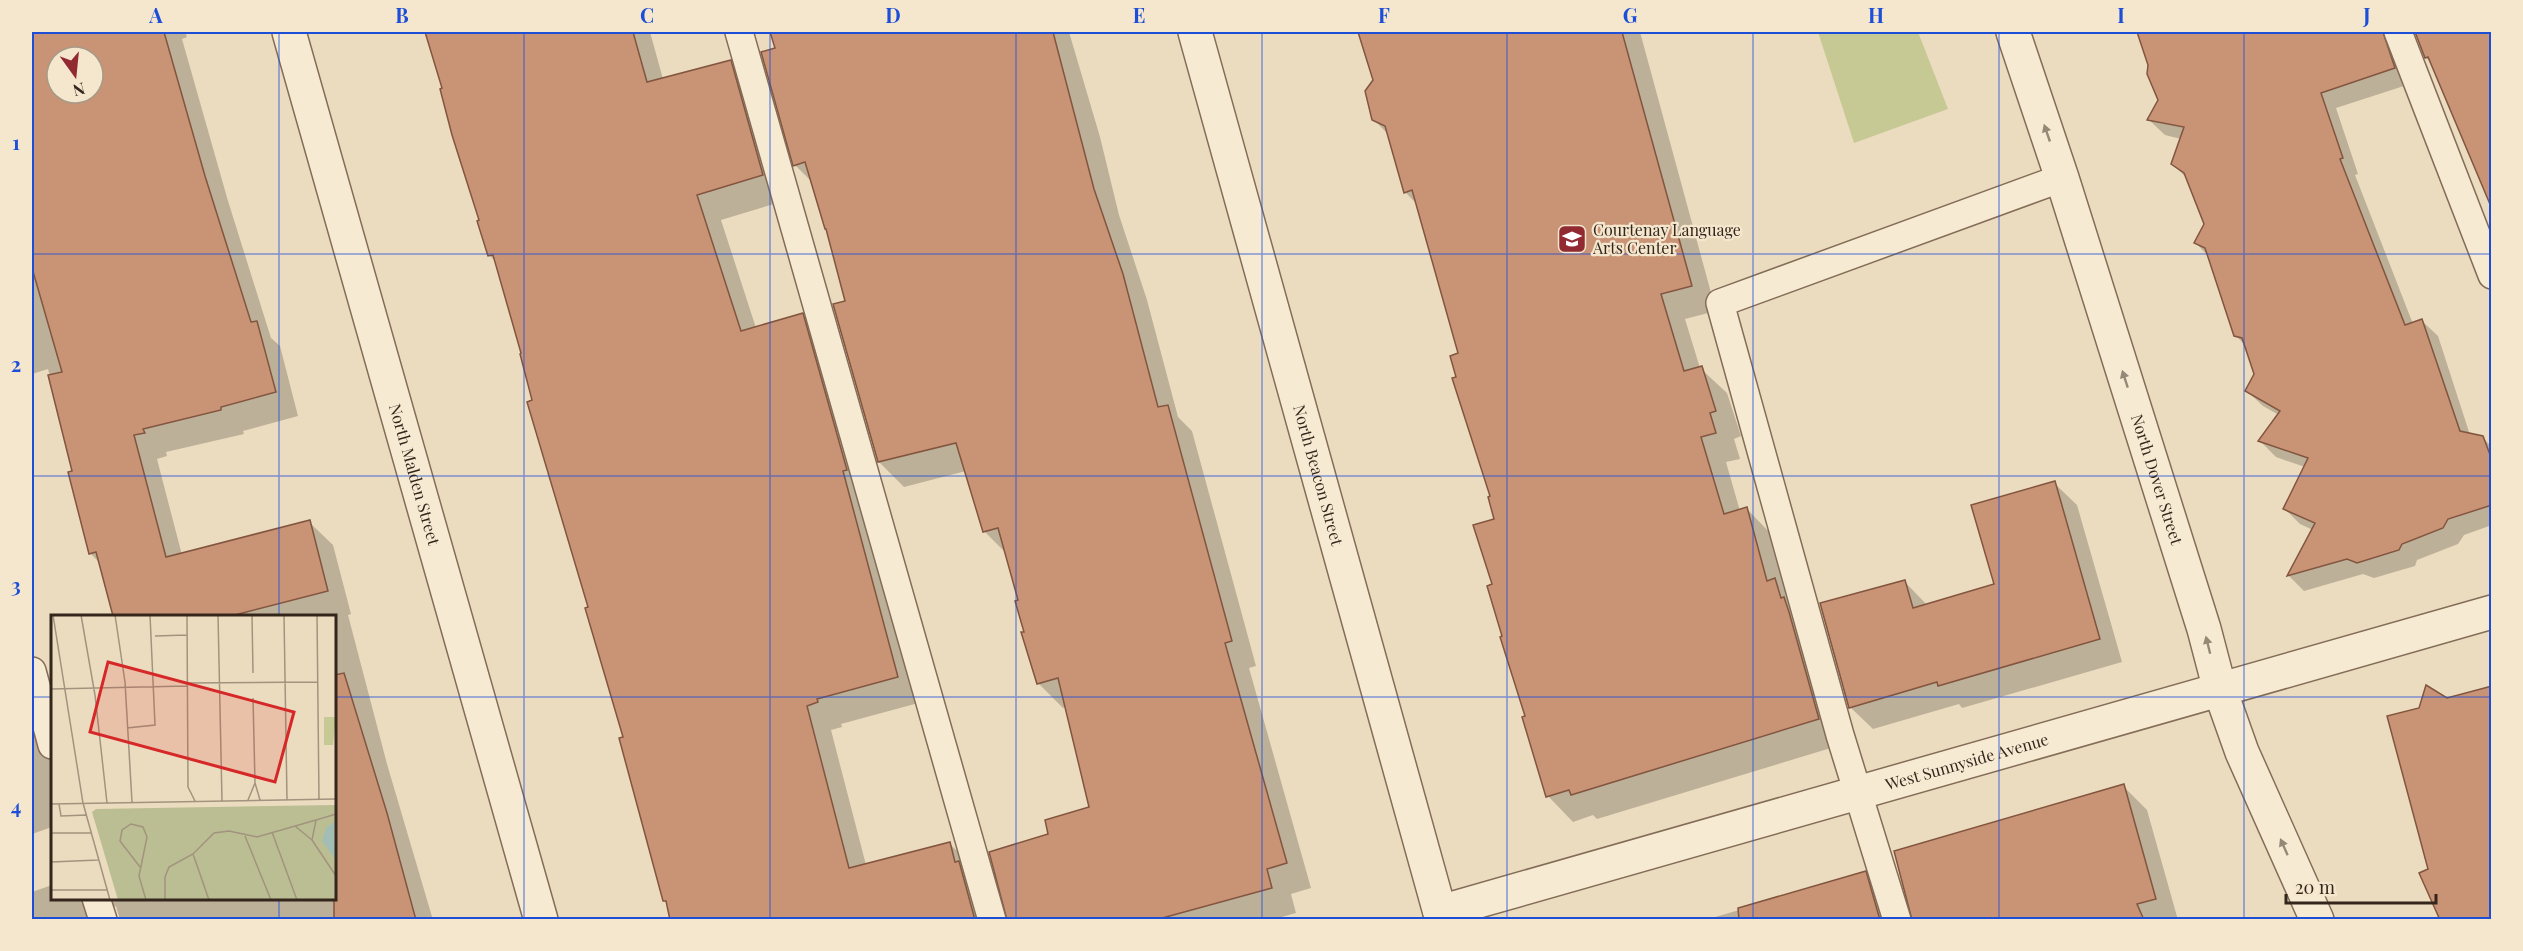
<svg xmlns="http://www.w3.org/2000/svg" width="2523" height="951" font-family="'Playfair Display',serif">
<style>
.green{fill:#c6c994}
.shadow{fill:#0003;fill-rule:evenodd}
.building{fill:#c99376;stroke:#82553f;stroke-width:1.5;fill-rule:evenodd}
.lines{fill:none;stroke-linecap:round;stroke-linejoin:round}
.lane-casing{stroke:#846d58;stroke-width:30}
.street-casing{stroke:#846d58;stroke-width:36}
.lane{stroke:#f7ead2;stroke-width:27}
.street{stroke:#f7ead2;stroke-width:33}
.oneway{fill:#968877}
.grid{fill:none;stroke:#1d4ed8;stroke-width:1.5;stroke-opacity:0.55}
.labels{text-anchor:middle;stroke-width:4.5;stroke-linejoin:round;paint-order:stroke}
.poi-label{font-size:16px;fill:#34261c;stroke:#f4e7ce;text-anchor:start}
.street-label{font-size:16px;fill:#34261c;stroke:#f4e7ce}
.inset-road{fill:none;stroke:#a2937e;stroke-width:1.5}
.view{fill:#d62828;fill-opacity:0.15;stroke:#d62828;stroke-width:3}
.inset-edge{fill:none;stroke:#34261c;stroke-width:3}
.neatline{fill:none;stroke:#1d4ed8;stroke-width:2}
.grid-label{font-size:20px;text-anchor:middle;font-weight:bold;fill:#1d4ed8}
</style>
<rect width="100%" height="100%" fill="#ecdcbf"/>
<path class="green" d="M1818,32H1918L1948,109L1854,143Z"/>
<g class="shadow">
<path d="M32,32H185L187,37L182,39L228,201L271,338L280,346L298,416L243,431L244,434L166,452L167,456L157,459L182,555L309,522L333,545L351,614L348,615L387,764L433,920H120L116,906L108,911L104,920H32V892L52,885V898H334V616H115L101,564L91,554L64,430L48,369L32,374ZM57,57H93V93H57Z"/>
<path d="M428,32H650L663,79L730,62L755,86L787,200L721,220L756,328L802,315L827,340L922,702L841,724L842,727L831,730L866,865L950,844L975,869L992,920H672L668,904L664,900L625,738L534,401L523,354L496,262L490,256Z"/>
<path d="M772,32H1069L1100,137L1119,215L1147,300L1178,417L1192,431L1256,666L1249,668L1311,888L1291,894L1296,913L1271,920H1009L1050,835L1091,808L1066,707L1063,708L1038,683L1007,554L984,531L966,471L904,487L879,462L847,302L813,183L795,165L777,49Z"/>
<path d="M1360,32H1640L1716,311L1685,319L1700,368L1727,393L1741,436L1734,439L1740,459L1726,462L1740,511L1747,509L1772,535L1844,744L1597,819L1593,815L1573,822L1548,796L1504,637L1494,585L1496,520L1492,497L1458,378L1460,354L1418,205L1405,192L1389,135L1373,119L1375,81Z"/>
<path d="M2139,32H2492V207L2432,63L2426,58L2416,32L2408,33L2410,84L2336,108L2358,174L2355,175L2413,324L2422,321L2438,336L2470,435L2482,437L2492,447V525L2464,535L2458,544L2417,560L2415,566L2374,578L2363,574L2304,591L2289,576L2313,530L2300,524L2284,508L2305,467L2276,457L2260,441L2279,415L2263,406L2247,391L2256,374L2247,347L2235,335L2209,257L2196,243L2205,224L2188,179L2172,164L2181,139L2165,135L2149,120L2160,100Z"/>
<path d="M2054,483L2077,505L2122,662L1962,708L1959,704L1873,729L1850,707L1904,581L1927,605L1996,585Z"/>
<path d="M32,679L52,749V827L32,834Z"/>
<path d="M2123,786L2147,810L2178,920H1914Z"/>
<path d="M1865,873L1889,897L1896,920H1705Z"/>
</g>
<g class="building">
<path d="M32,32H164L205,176L251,322L257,321L276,392L221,407V410L143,429L145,433L134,435L166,557L310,520L328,591L231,616H113L96,552L89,554L68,472L72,471L48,375L62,372L32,268ZM57,57H93V93H57Z"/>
<path d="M425,32H633L647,82L731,60L763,175L697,195L741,331L803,313L847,470L843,471L898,677L817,699L818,702L807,706L849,868L950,842L955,862L959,861L975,920H670L666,901H663L619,738L623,737L585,608L588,607L527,402L532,400L520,354L521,353L493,255L488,256L477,221L479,220L452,135L440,89L442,88Z"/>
<path d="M770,32H1053L1094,189L1123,274L1158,407L1168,405L1232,641L1225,643L1287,863L1267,869L1272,888L1155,920H1007L989,852L1048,834L1045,820L1089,807L1058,678L1037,684L1021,632H1024L1015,601L1018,600L998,528L983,532L956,443L878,462L833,304L845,301L826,229H825L805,162L793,166L761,52L775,48Z"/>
<path d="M1358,32H1622L1692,286L1661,294L1684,371L1702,366L1716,411L1710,413L1716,433L1701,437L1724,514L1747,507L1767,581L1775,578L1781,598L1784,597L1789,612L1819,719L1571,795L1569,790L1546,797L1522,717L1525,716L1500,637L1502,636L1487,586L1492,584L1473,525L1494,519L1488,497L1490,496L1452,378L1456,377L1450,356L1458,353L1412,190L1404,193L1385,126L1372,120L1365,91L1373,80Z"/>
<path d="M2137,32H2383L2395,68L2321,93L2343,158L2340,159L2405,325L2422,319L2460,431L2483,436L2492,460V505L2448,519L2443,528L2402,544L2399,550L2357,563L2347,559L2287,576L2315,523L2283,509L2308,458L2258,441L2280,411L2245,391L2254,374L2242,338L2234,336L2205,248L2194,243L2204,224L2184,173L2171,164L2184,127L2147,120L2158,100L2147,74L2148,65Z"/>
<path d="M2415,32H2492V209L2428,57L2425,58Z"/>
<path d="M2055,481L2100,639L1938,686L1937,682L1849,708L1820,603L1905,580L1913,608L1994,584L1971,505Z"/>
<path d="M344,673L387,813L416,920H334V675Z"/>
<path d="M2426,685L2447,698L2492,686V920H2440L2419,873L2428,869L2387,716L2419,708Z"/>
<path d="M2124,784L2156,899L2137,904L2144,920H1912L1894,851Z"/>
<path d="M1866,871L1880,920H1739L1738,908Z"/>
</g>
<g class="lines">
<g class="lane-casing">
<g id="lane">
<path d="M739,32L992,920"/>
<path d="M2398,32L2492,275"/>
<path d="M32,671L52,745"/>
<path d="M96,898L103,920"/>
<path d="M1897,920L1840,735L1720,303L2062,178"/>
</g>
</g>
<g class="street-casing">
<g id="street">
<path id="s1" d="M289,32L541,920"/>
<path id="s2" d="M1195,32L1442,920"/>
<path id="s3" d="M2013,32L2062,178L2204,629L2220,690L2242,752L2317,920"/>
<path id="s4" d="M1440,912L2492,612"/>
</g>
</g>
<use href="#lane" class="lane"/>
<use href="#street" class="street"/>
</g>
<defs><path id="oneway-solid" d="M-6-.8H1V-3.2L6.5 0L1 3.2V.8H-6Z" transform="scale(1.5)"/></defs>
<g class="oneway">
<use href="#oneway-solid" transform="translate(2047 133) rotate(-109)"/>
<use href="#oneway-solid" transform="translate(2125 379) rotate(-108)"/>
<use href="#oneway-solid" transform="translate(2208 645) rotate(-104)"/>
<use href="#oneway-solid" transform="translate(2284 847) rotate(-114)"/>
</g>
<path class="grid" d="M279,32V616M524,32V920M770,32V920M1016,32V920M1262,32V920M1507,32V920M1753,32V920M1999,32V920M2244,32V920M32,254H2492M32,476H2492M32,697H52M334,697H2492M279,898V920"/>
<defs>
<g id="school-square" transform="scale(1.5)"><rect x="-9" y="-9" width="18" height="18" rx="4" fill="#912a31" stroke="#f4e7ce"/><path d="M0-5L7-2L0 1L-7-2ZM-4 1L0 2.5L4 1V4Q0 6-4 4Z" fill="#fff"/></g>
</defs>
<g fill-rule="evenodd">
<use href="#school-square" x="1572" y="239"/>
</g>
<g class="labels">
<g class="poi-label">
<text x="1593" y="236">Courtenay Language<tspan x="1593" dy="18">Arts Center</tspan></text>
</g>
<g class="street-label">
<text dy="6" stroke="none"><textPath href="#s1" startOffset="460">North Malden Street</textPath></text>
<text dy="6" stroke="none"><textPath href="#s2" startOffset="460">North Beacon Street</textPath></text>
<text dy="6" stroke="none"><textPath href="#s3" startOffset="470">North Dover Street</textPath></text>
<text dy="6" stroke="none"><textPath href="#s4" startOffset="548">West Sunnyside Avenue</textPath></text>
</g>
</g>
<g transform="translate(51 615)">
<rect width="285" height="285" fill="#ecdcbf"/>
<path d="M285,190V285H67L41,197L45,194Z" fill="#bbbe93"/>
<path d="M273,102H285L282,130H273Z" fill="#c6c994"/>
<path d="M285,206L283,215L285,245L271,226L275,213Z" fill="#a2beb4"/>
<path class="inset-road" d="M2,0L32,188L59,285M30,0L44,80L56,188M64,0L74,67L81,187M136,0L137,172L144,186M167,0L171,186M201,0L202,58M233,0L236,185M266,0L268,184M104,21L136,20M136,68L267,67M0,74L136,71M202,83L204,168L209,185M76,113L104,110L99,0M197,185L204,168M0,189L285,184M8,189L10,201L36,200M285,199L265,205L261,225L285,261M244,211L261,225M221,217L246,285M0,218H40M194,221L220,285M142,239L158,285M0,247L47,245M89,252L69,226L71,215L80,209L92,212L96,222L88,261L95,285M0,275H56M114,285V262L118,252L142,239L163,218L178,216L206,222L265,205"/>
<path class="view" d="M57,47L243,97L224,167L39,117Z"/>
<rect width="285" height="285" class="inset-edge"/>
</g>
<rect width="2523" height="951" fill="none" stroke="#f4e7ce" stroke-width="66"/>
<g transform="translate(75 75) rotate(165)"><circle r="28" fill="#f4e7ce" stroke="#a79a87" stroke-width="1.5"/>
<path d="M0-4.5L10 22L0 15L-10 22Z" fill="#912a31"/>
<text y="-9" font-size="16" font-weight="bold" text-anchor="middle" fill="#34261c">N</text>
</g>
<path d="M2286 894v9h150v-9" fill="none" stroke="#34261c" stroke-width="3"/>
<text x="2295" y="894" font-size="18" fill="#34261c" stroke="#f4e7ce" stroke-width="4.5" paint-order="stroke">20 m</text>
<rect x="33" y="33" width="2457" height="885" class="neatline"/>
<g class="grid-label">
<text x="156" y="23">A</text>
<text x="402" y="23">B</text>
<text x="647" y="23">C</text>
<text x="893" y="23">D</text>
<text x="1139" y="23">E</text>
<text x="1384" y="23">F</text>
<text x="1630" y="23">G</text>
<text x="1876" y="23">H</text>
<text x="2121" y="23">I</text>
<text x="2367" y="23">J</text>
<text x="16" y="150">1</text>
<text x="16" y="372">2</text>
<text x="16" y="593">3</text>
<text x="16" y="814">4</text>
</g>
</svg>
